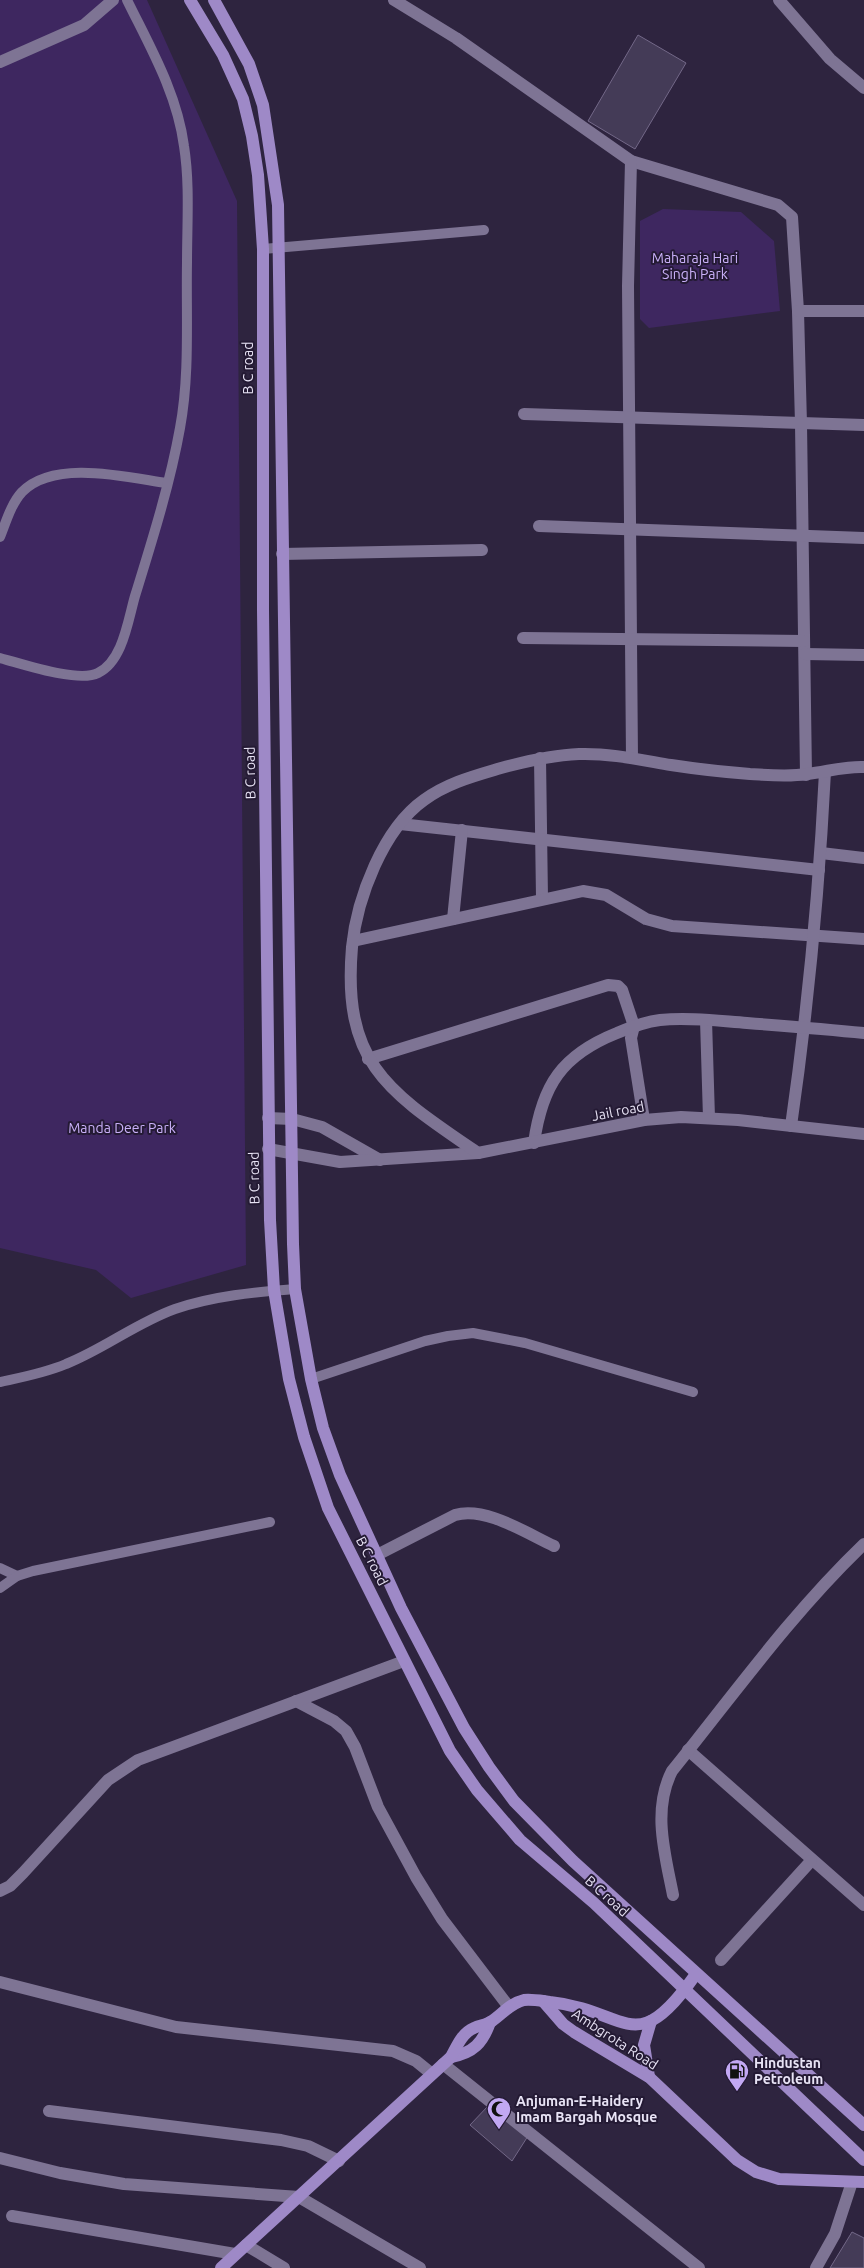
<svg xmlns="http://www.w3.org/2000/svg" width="864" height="2268" font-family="Ubuntu,sans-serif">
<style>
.green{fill:#3e2760}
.building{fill:#443b57;stroke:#736888}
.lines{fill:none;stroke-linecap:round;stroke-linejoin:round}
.lane{stroke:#7e7494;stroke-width:10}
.street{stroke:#7e7494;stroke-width:12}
.secondary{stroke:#7e7494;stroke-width:12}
.primary{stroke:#9e89c7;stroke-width:12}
.labels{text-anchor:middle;stroke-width:4;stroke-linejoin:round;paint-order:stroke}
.park-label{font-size:14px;fill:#cab1f9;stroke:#241a34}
.street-label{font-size:14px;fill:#e8e3f5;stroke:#241a34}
.poi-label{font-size:14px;font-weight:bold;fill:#e8e3f5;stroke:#241a34;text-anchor:start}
</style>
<rect width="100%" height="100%" fill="#2e243f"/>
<g class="green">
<path d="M0,0H147L237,201L246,1265L131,1298L96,1270L0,1248Z"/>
<path d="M663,209L741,212L774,241L780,311L649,328L640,319V221Z"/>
</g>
<g class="building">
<path d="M638,35L686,63L635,149L588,121Z"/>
<path d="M488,2106L528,2136L512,2161L470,2125Z"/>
<path d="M852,2232L864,2238V2268H830Z"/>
</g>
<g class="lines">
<g class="lane">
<path d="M263,249L484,230"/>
<path d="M0,537C6,522 11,504 22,492C54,459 126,477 166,483"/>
<path d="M0,658C23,664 78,683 98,673C123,661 128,620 135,596C152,541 170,484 180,428C190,374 186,317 187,263C187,224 190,184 184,146C177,93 150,47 127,0"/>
<path d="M311,1379L425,1341L448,1336L473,1333L525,1343L693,1392"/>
<path d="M0,1382C23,1377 45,1373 66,1364C104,1349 136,1323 175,1309C213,1296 255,1292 295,1289"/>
<path d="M0,1568L17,1576"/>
<path d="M0,1588L17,1576L33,1571L270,1522"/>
</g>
<g class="street">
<path d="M394,0L456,38L631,161L778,205L792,217L798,311L801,424L806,775"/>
<path d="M0,62L84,25L113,0"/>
<path d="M631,161L628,286L632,758"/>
<path d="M798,311H864"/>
<path d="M524,414L864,425"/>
<path d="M539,526L864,538"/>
<path d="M282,554L482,550"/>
<path d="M523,638L804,641"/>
<path d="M805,654L864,655"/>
<path d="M540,758L542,898"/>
<path d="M400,824L819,870"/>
<path d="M821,853L864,858"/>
<path d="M453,919L462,830"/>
<path d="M353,941L583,891L606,895L646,919L672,926L864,939"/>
<path d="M706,1020L709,1118"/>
<path d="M368,1059L608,985L618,986L622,990L634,1026L631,1038L644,1120"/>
<path d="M268,1118L292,1119L322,1127L380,1160"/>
<path d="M791,1126C808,1008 819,891 825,772"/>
<path d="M534,1143C542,1085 562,1055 617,1033C631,1027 644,1022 660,1020C689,1017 719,1021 747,1023C786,1026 825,1029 864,1033"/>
<path d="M268,1149L340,1162L478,1153L644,1120L681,1117L738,1120L864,1134"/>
<path d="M478,1153C389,1092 342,1065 352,947C357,898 383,829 424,800C447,783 474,776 501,768C527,761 552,755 579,754C610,753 641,760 671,765C697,769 724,772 750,774C769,775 788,777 807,774C826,772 845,766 864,767"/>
<path d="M377,1555L455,1515C485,1506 526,1533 554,1546"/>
<path d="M296,1701L334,1721L346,1731L355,1747L378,1807L416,1877L442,1919L509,2007"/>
<path d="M688,1750L864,1905"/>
<path d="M0,1891L10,1886L23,1873L108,1780L138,1760L404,1661"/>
<path d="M673,1895C665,1854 652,1810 672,1771C734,1694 792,1613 864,1544"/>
<path d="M721,1960L811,1861"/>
<path d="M0,1982L176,2027L393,2051L416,2061L432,2074"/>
<path d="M443,2064L699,2268"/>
<path d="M49,2111L281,2140L308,2146L339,2161"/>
<path d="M0,2158L60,2173L124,2184L299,2197L420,2268"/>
<path d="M12,2216L235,2254"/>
<path d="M246,2245L284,2268"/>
<path d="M816,2268L835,2234L852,2182"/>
</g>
<path class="secondary" d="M779,0L830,59L864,88"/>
<g class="primary">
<path d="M190,0L223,55L243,99L252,136L258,175L263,249V610L270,1220L274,1290L289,1379L304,1437L328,1508L450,1751L477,1790L520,1840L594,1903L864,2160"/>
<path d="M214,0L249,64L263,105L278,205L293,1244L295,1289L311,1379L323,1428L340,1475L401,1608L464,1728L489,1767L514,1801L573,1861L864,2125"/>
<path d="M543,2001L563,2024L574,2032L649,2077L737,2160L756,2172L779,2179L864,2182"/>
<path d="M451,2057C473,2053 483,2043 490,2022"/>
<path d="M649,2077L644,2045L651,2021"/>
<path d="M221,2268L451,2057C457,2046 462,2033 474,2028C480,2025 487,2025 492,2021C502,2014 511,2003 524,2000C532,1999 542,2001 550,2002C629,2010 634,2062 696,1974"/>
</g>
</g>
<defs>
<g id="fuel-pin" transform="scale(1.25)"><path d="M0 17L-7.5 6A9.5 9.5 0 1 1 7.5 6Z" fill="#c2a8f3" stroke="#241a34"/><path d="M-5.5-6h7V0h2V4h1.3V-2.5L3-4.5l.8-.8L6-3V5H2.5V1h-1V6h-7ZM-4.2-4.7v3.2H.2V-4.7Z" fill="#111"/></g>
<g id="mosque-pin" transform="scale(1.25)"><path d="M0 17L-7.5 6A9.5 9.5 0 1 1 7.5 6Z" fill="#c2a8f3" stroke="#241a34"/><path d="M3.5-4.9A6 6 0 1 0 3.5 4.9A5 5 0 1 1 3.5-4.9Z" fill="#111"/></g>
</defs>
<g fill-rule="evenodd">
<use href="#fuel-pin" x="737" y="2071"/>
<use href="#mosque-pin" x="499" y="2109"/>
</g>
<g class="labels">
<g class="park-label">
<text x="695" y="263">Maharaja Hari<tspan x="695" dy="16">Singh Park</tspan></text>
<text x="122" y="1133">Manda Deer Park</text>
</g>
<g class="street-label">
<text transform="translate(248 368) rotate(-90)" y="5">B C road</text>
<text transform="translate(250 773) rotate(-91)" y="5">B C road</text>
<text transform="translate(618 1111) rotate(-11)" y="5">Jail road</text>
<text transform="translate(254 1178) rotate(-91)" y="5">B C road</text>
<text transform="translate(372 1561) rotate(63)" y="5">B C road</text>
<text transform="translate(607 1896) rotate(42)" y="5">B C road</text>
<text transform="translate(615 2039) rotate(33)" y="5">Ambgrota Road</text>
</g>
<g class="poi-label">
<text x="754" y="2068">Hindustan<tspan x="754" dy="16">Petroleum</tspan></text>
<text x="516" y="2106">Anjuman-E-Haidery<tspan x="516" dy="16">Imam Bargah Mosque</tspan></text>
</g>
</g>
</svg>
